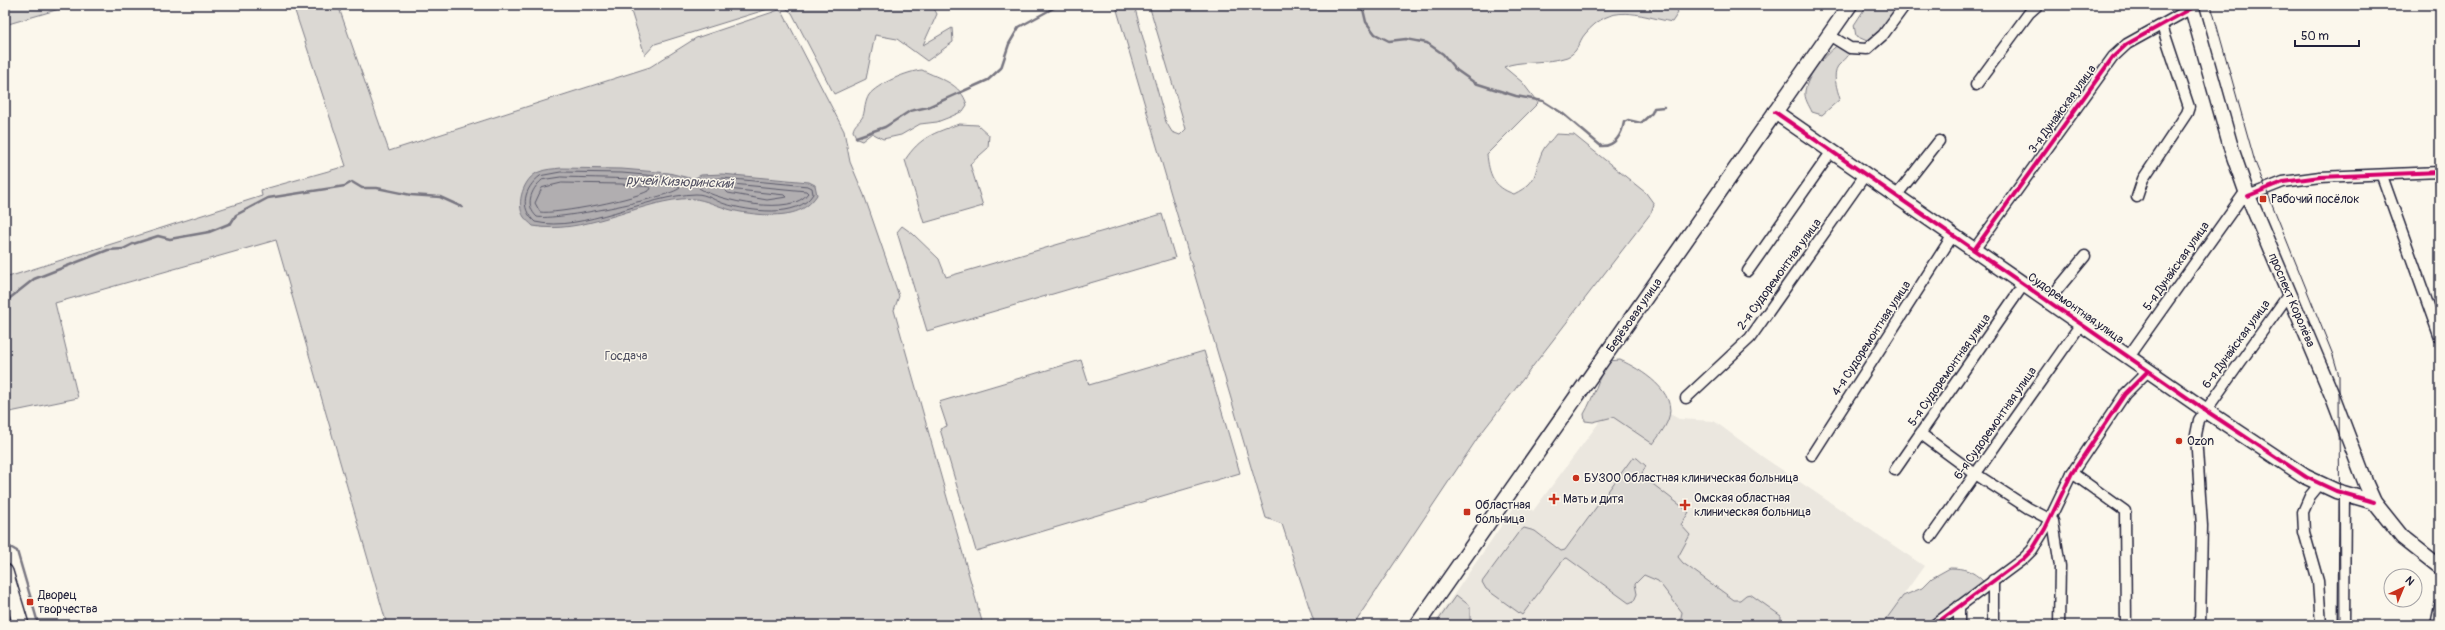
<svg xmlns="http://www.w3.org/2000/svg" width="2445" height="630" font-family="Pangolin,sans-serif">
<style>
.built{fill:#ebe7df}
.green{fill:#dbd8d3;stroke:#7e7d87}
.water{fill:#b1aeb0;stroke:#787681}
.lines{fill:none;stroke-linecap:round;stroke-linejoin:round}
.shore{stroke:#5b5a6a;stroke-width:1}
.stream{stroke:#787681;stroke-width:2.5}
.street-casing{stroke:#22223b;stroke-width:13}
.secondary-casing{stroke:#22223b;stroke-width:17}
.primary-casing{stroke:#22223b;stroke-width:18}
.street{stroke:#fbf7ec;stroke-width:10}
.secondary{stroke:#fbf7ec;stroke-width:14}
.primary{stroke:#fbf7ec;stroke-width:15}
.tram{stroke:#22223b;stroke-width:1}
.cycleway-casing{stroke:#fbf7ec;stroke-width:6}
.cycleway{stroke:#d6006c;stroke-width:4}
.poi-dot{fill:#c8321e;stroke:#fbf7ec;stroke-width:1.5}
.labels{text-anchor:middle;stroke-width:3;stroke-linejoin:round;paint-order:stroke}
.street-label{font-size:12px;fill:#22223b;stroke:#fbf7ec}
.poi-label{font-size:12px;fill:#22223b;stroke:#fbf7ec;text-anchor:start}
.park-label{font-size:12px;fill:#505061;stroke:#fbf7ec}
.water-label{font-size:13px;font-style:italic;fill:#545364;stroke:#fbf7ec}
</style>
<rect width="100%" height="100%" fill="#fbf7ec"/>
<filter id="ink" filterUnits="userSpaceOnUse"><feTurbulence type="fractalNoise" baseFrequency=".025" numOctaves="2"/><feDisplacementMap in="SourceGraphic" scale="8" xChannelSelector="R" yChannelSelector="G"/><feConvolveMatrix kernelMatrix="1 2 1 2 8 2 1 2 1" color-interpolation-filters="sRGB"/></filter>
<g filter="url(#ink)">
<path class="built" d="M1630,381L1661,409L1679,419L1714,421L1763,457L1924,566L1882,625H1433L1519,500L1533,511Z"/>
<g class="green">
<path d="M5,5H73L5,25Z"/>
<path d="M293,5H338L389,151L650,67L696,38L779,10L783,13L844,131L850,162L864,195L899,296L894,310L983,625H387L276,240L55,303L78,398L5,413V278L262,196L261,190L346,166Z"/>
<path d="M629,5H781L655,44L645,55Z"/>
<path d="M782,5H932L937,14L923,45L952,28L953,42L927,61L897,39L875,35L866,79L834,94L792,13Z"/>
<path d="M1118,5H1134L1166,122L1172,132L1180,135L1186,129L1149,5H1676L1678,13L1672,22C1636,15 1612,2 1585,34C1578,42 1579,52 1567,57C1547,64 1518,60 1504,67L1522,82L1538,103L1487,154C1489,174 1493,187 1514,194C1540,181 1533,173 1542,152C1545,145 1552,140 1556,134L1574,135L1646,193L1654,204L1651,213L1479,436L1353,625H1315L1282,524L1266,518L1117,10Z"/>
<path d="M1867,5H1905L1878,34L1867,41L1856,36L1854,25Z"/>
<path d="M1838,45L1843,46L1849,54C1847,59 1842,61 1838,66C1832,74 1837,89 1840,99L1822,115L1812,112C1809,105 1804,99 1805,91C1808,74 1825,54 1838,45Z"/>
<path d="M922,70C940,79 961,83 967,105L963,111L950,117L937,122L920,124L901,135L883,139L872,133L862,141L857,139L853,131C854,124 860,122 863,116C865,110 865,101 869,95C877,84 908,71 922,70Z"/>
<path d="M959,124L978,125L989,135L988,148L970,164L983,206L924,223L905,160C920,137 934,133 959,124Z"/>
<path d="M1162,214L1175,258L927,331L897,232L902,226L913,234L939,259L946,277Z"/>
<path d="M1204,351L1240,473L976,551L940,429L947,426L939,402L1081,360L1089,385Z"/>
<path d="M1620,360C1640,369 1679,392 1668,420C1665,428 1658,437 1653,444L1613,417L1593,422L1585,421L1584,414C1594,397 1598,378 1608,361Z"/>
<path d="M1633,457L1637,458L1646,466L1641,475L1689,512L1681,525L1690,535L1678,557L1683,563L1734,600H1740L1746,595L1750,594L1781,616V625H1680L1682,612L1658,581L1644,575L1635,584L1637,594L1634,601L1629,603L1567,558L1564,559L1522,615L1486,589L1482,582L1518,533L1524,528L1535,531L1561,551L1565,550Z"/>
<path d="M1950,568C1964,568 1973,571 1983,581L1929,625H1882L1903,596L1922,588L1932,578Z"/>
<path d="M1456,595L1470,606V625H1435Z"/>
</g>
<path class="water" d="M561,168L622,169L669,173L693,179L701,175L722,174L809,182L815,185L817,195C805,213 788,215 767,215C753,214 734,212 722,207C707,202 698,197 681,199C634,204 582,235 533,226C530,223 526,220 524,217C515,204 524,177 539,172C545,169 554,169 561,168Z"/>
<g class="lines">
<g class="shore">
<path d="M561,172L622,173L668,177L692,183L722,178L808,186L812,188L813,194C798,219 749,211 725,204C715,201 707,194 696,194C647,195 582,233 535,222C519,208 524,188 540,176Z"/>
<path d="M561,177C580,178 672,177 680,188C669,198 554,221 537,217C525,206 530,190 542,180Z"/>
<path d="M562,183L621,184L650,187L651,189C642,198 554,215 540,212L535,203L542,188Z"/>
<path d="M722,183L806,191L808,193C793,217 718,201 699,188L703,184Z"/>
<path d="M728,189L785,195L787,197L767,200L728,193L726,191Z"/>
</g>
<g class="stream">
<path d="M1362,5L1366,22L1375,34L1389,41L1406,39L1427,43L1443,54L1455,69L1475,83L1516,96L1543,101L1562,113L1601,146C1615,147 1622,134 1624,122L1628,120L1641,123L1652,113L1654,108L1664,107"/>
<path d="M856,137L885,127L910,111L928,107L988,80L1001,68L1009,44L1019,27L1059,5"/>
<path d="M5,302L34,279L108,250L123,249L133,244L158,236L170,239L209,232L231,223L236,215L268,198L345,186L352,182L362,188H377L411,195L440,197L462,207"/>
<path d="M5,544L17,551L38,623"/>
</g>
<g class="street-casing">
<g id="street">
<path d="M1829,35L1850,48L1867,49L1883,35L1905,5"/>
<path d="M1976,85L2029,13L2038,5"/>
<path d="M2382,176L2440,338"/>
<path d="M1896,196L1939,141"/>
<path d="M2248,196L2283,182L2320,177L2440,172"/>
<path d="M2137,197L2143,179L2187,113L2189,107L2162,26"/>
<path d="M1974,250L2113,57L2127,44L2192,8"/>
<path d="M1748,271L1832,151"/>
<path d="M2048,301L2085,256"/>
<path d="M2128,357L2246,191"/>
<path d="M1686,398L1750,338L1865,175"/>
<path d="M1921,434L1974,473L2028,508L2053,521L2060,566L2059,625"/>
<path d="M1812,455L1953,235"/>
<path d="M1895,470L2024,284"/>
<path d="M2072,473L2125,511L2126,625"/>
<path d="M2319,485L2310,496L2303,512L2304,532L2318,581L2321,625"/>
<path d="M1931,537L2081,324"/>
<path d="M1959,606V625"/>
<path d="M1934,625L2023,559L2032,550L2045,529L2072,473L2125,394L2148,371"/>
<path d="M1993,625V580"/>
<path d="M2200,625L2202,526L2196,435L2199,420L2289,294"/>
<path d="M2344,625L2345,494"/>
<path d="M2436,625L2440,606"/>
</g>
</g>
<g class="secondary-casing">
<g id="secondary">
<path d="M2191,5L2232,151L2246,191L2334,400L2366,484L2374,502L2402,537L2440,567"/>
<path d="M1775,112L2205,410L2306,477L2336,491L2374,502"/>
<path d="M1417,625L1850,5"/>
</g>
</g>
<g class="primary-casing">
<path id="primary" d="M5,572L21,625"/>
</g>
<use href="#street" class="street"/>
<use href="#secondary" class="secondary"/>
<use href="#primary" class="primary"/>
<path class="tram" d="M2211,5L2255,162L2333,355L2339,376L2340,625"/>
<g class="cycleway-casing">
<g id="cycleway">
<path d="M1775,112L2205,410L2306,477L2336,491L2374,502"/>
<path d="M2248,196L2283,182L2320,177L2440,172"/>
<path d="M1974,250L2113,57L2127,44L2192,8"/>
<path d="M1934,625L2023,559L2032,550L2045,529L2072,473L2125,394L2148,371"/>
</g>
</g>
<use href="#cycleway" class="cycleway"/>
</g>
</g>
<g class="poi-dot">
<rect x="2259" y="195" width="8" height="8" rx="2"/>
<circle cx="2179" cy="441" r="4"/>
<circle cx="1576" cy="478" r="4"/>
<path d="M1552 493h4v4h4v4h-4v4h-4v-4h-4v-4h4z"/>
<path d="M1683 499h4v4h4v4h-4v4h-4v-4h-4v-4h4z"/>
<rect x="1463" y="508" width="8" height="8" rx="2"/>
<rect x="26" y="598" width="8" height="8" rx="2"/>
</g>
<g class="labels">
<g class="street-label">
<text transform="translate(2062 109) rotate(-54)" y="4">3-я Дунайская улица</text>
<text transform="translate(2176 266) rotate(-55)" y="4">5-я Дунайская улица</text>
<text transform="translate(1779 274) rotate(-54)" y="4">2-я Судоремонтная улица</text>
<text transform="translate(2292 300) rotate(67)" y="4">проспект Королёва</text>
<text transform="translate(2076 308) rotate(35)" y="4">Судоремонтная улица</text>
<text transform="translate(1634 315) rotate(-55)" y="4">Берёзовая улица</text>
<text transform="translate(1871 338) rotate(-57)" y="4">4-я Судоремонтная улица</text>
<text transform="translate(2236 344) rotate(-54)" y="4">6-я Дунайская улица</text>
<text transform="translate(1949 370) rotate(-55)" y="4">5-я Судоремонтная улица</text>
<text transform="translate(1995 423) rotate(-55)" y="4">6-я Судоремонтная улица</text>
</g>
<g class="poi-label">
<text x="2271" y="203">Рабочий посёлок</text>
<text x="2187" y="445">Ozon</text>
<text x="1584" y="482">БУЗОО Областная клиническая больница</text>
<text x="1694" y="502">Омская областная<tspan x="1694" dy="14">клиническая больница</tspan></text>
<text x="1563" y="503">Мать и дитя</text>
<text x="1475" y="509">Областная<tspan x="1475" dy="14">больница</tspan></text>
<text x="38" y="599">Дворец<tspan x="38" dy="14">творчества</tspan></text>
</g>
<g class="park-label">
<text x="626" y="360">Госдача</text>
</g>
<g class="water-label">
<text transform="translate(680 181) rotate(2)" y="5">ручей Кизюринский</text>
</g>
</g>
<rect width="2445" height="630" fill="none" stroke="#fbf7ec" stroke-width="20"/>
<rect x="10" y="10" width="2425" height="610" fill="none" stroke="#22223b" stroke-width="1.5" filter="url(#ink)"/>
<g transform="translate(2403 588) rotate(44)"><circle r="19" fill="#fbf7ec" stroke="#a4a2a5"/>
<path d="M0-3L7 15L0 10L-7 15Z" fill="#c8321e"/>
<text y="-6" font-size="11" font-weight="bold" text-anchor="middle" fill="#22223b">N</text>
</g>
<path d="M2295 40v6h64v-6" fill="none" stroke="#22223b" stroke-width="2"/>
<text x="2301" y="40" font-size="12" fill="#22223b" stroke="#fbf7ec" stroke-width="3" paint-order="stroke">50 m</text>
</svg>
